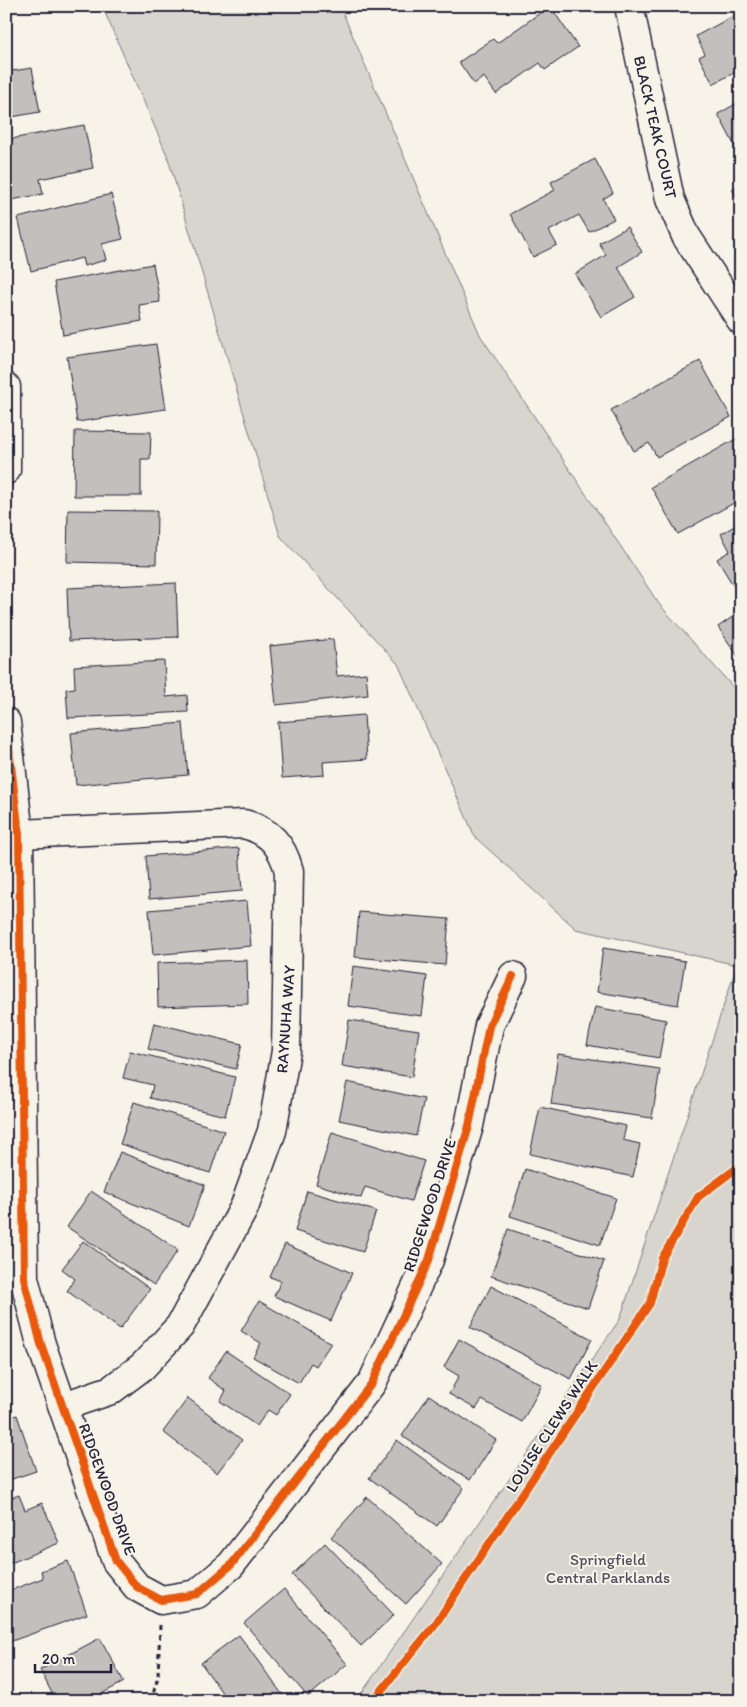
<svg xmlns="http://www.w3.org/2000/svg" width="747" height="1707" font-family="Itim,sans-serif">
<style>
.green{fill:#d8d5cf;stroke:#7d7c85}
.building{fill:#c2bfbd;stroke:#22223b}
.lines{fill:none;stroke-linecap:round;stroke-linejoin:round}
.minor-casing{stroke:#22223b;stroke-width:31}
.path{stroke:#22223b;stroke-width:3;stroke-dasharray:5 4;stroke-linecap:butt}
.minor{stroke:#f7f3e8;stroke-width:28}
.cycleway-casing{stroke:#f7f3e8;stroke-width:11}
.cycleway{stroke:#e8590c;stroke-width:8}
.labels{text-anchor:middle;stroke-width:4;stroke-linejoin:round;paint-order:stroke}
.street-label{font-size:16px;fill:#22223b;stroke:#f7f3e8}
.park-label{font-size:16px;fill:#504f60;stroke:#f7f3e8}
</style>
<rect width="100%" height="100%" fill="#f7f3e8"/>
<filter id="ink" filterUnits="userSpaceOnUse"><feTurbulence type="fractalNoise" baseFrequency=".02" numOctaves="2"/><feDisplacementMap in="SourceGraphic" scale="10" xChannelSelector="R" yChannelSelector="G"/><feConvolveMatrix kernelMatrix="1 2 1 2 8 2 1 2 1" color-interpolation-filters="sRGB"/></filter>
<g filter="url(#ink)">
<path class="green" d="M102,6H340L480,335L659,604L741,696V1701H349L361,1694L620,1319L737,965L576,929L475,837L398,664L280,536L167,155Z"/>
<g class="building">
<path d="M550,6L578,47L545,70L540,63L496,94L484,77L474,84L459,62L493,39L497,43Z"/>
<path d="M741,12V52L736,54L741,62V69L713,84L699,57L705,54L696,36Z"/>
<path d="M32,68L40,112L6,118V72Z"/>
<path d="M741,101V151L738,152L718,114Z"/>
<path d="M84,125L93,168L40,179L43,194L6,201V140Z"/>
<path d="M595,159L613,193L603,199L614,219L589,232L579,215L549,231L557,245L533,257L510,214L555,190L551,182Z"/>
<path d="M741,184V205L732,189Z"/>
<path d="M111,194L123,239L102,244L106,260L84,266L82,258L31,271L18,218Z"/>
<path d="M627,227L642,252L618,267L635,297L601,317L575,274L606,255L599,243Z"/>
<path d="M153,264L160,302L139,305L142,321L63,335L54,282Z"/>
<path d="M156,344L166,409L77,422L67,357Z"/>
<path d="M700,361L731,417L657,457L649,443L634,451L611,410Z"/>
<path d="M75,431L151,432L150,459H141V496H74Z"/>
<path d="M741,436V499L678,534L651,487Z"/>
<path d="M68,510L157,511L156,564L67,562Z"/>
<path d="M741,522V586L736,590L717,559L730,551L721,534Z"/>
<path d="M176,583L178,637L69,641L67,588Z"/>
<path d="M741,611V661L718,627Z"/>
<path d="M333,639L337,676L366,673L368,695L276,705L270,646Z"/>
<path d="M164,661L166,697L187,695L188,712L68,718L66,689L75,688L74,666Z"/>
<path d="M364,715L367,759L323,762L324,775L282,778L278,722Z"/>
<path d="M183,723L188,775L76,785L71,733Z"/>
<path d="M239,848L242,891L149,899L146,856Z"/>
<path d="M247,901L251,946L153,955L149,910Z"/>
<path d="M359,912L449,919L445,965L355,957Z"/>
<path d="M603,948L685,961L678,1005L597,992Z"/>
<path d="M247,960L248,1004L158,1007L157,963Z"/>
<path d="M353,966L427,976L422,1016L348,1006Z"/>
<path d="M595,1007L666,1020L659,1058L587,1045Z"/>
<path d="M349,1020L419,1030L412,1077L342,1066Z"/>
<path d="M154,1023L242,1044L236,1069L148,1049Z"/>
<path d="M130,1051L235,1077L225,1116L150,1098L153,1085L123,1078Z"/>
<path d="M558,1054L660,1069L652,1118L551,1104Z"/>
<path d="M347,1082L424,1099L416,1136L339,1120Z"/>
<path d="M134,1102L224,1131L210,1173L120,1144Z"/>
<path d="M540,1107L626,1126L623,1140L640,1144L633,1177L530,1154Z"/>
<path d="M332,1132L424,1161L411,1201L365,1187L361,1198L316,1184Z"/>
<path d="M120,1152L205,1185L189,1226L104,1192Z"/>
<path d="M525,1169L616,1198L600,1245L510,1216Z"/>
<path d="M91,1191L178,1250L154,1285L67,1227Z"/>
<path d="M307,1191L376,1211L363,1252L295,1231Z"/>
<path d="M508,1229L604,1261L588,1308L491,1276Z"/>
<path d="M83,1241L150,1289L120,1329L67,1291L75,1279L62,1269Z"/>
<path d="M285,1244L352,1273L331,1321L274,1296L281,1281L270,1277Z"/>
<path d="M491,1286L592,1339L571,1379L470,1327Z"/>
<path d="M259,1301L331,1343L316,1366L311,1363L299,1383L253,1357L261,1343L241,1331Z"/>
<path d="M459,1339L542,1385L522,1422L482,1400L476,1409L449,1394L459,1376L444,1367Z"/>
<path d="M226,1351L290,1394L276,1415L268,1410L257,1426L220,1401L226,1391L208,1378Z"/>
<path d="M429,1395L496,1440L470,1480L402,1436Z"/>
<path d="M188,1398L242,1440L217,1473L163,1432Z"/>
<path d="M17,1415L36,1471L6,1481V1419Z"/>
<path d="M397,1440L464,1488L437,1526L369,1478Z"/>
<path d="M19,1495L25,1510L42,1503L59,1543L6,1565V1500Z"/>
<path d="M367,1497L442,1564L406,1604L331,1537Z"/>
<path d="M325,1543L394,1615L361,1646L292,1575Z"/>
<path d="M68,1561L87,1614L9,1642L6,1634V1592L43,1578L41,1571Z"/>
<path d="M284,1589L347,1664L308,1697L244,1623Z"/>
<path d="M239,1635L287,1701H228L201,1663Z"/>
<path d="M100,1638L124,1682L88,1701H56L40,1670Z"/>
</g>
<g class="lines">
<g class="minor-casing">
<g id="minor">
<path d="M629,6L670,199L686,236L741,320"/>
<path d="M6,387V470"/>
<path d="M6,722L19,834L24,1278L41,1344L116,1561L137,1587L161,1600L197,1594L231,1565L372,1383L429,1260L469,1126L489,1026L513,976"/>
<path d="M19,834L244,824C270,831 282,845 289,871L286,1051L272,1131L244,1208L180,1326L143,1366L111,1390L64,1406"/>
</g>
</g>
<path class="path" d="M151,1701L158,1677L160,1625"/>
<use href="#minor" class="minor"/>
<g class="cycleway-casing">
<g id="cycleway">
<path d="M6,722L19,834L24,1278L41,1344L116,1561L137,1587L161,1600L197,1594L231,1565L372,1383L429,1260L469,1126L489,1026L513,976"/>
<path d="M373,1701L436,1623L650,1303L662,1258L698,1197L741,1165"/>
</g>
</g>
<use href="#cycleway" class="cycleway"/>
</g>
</g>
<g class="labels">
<g class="street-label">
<text transform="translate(656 127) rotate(77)" y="6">BLACK TEAK COURT</text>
<text transform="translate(285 1019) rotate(-86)" y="6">RAYNUHA WAY</text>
<text transform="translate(429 1205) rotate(-72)" y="6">RIDGEWOOD DRIVE</text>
<text transform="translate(551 1426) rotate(-57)" y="6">LOUISE CLEWS WALK</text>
<text transform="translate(108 1489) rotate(70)" y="6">RIDGEWOOD DRIVE</text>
</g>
<g class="park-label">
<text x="608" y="1565">Springfield<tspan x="608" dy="18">Central Parklands</tspan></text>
</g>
</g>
<rect width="747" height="1707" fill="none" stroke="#f7f3e8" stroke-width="25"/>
<rect x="12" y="12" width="722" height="1682" fill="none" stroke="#22223b" stroke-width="2" filter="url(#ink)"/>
<path d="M35 1664v8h76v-8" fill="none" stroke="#22223b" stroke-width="2.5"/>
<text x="42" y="1664" font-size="15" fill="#22223b" stroke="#f7f3e8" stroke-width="4" paint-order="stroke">20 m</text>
</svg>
